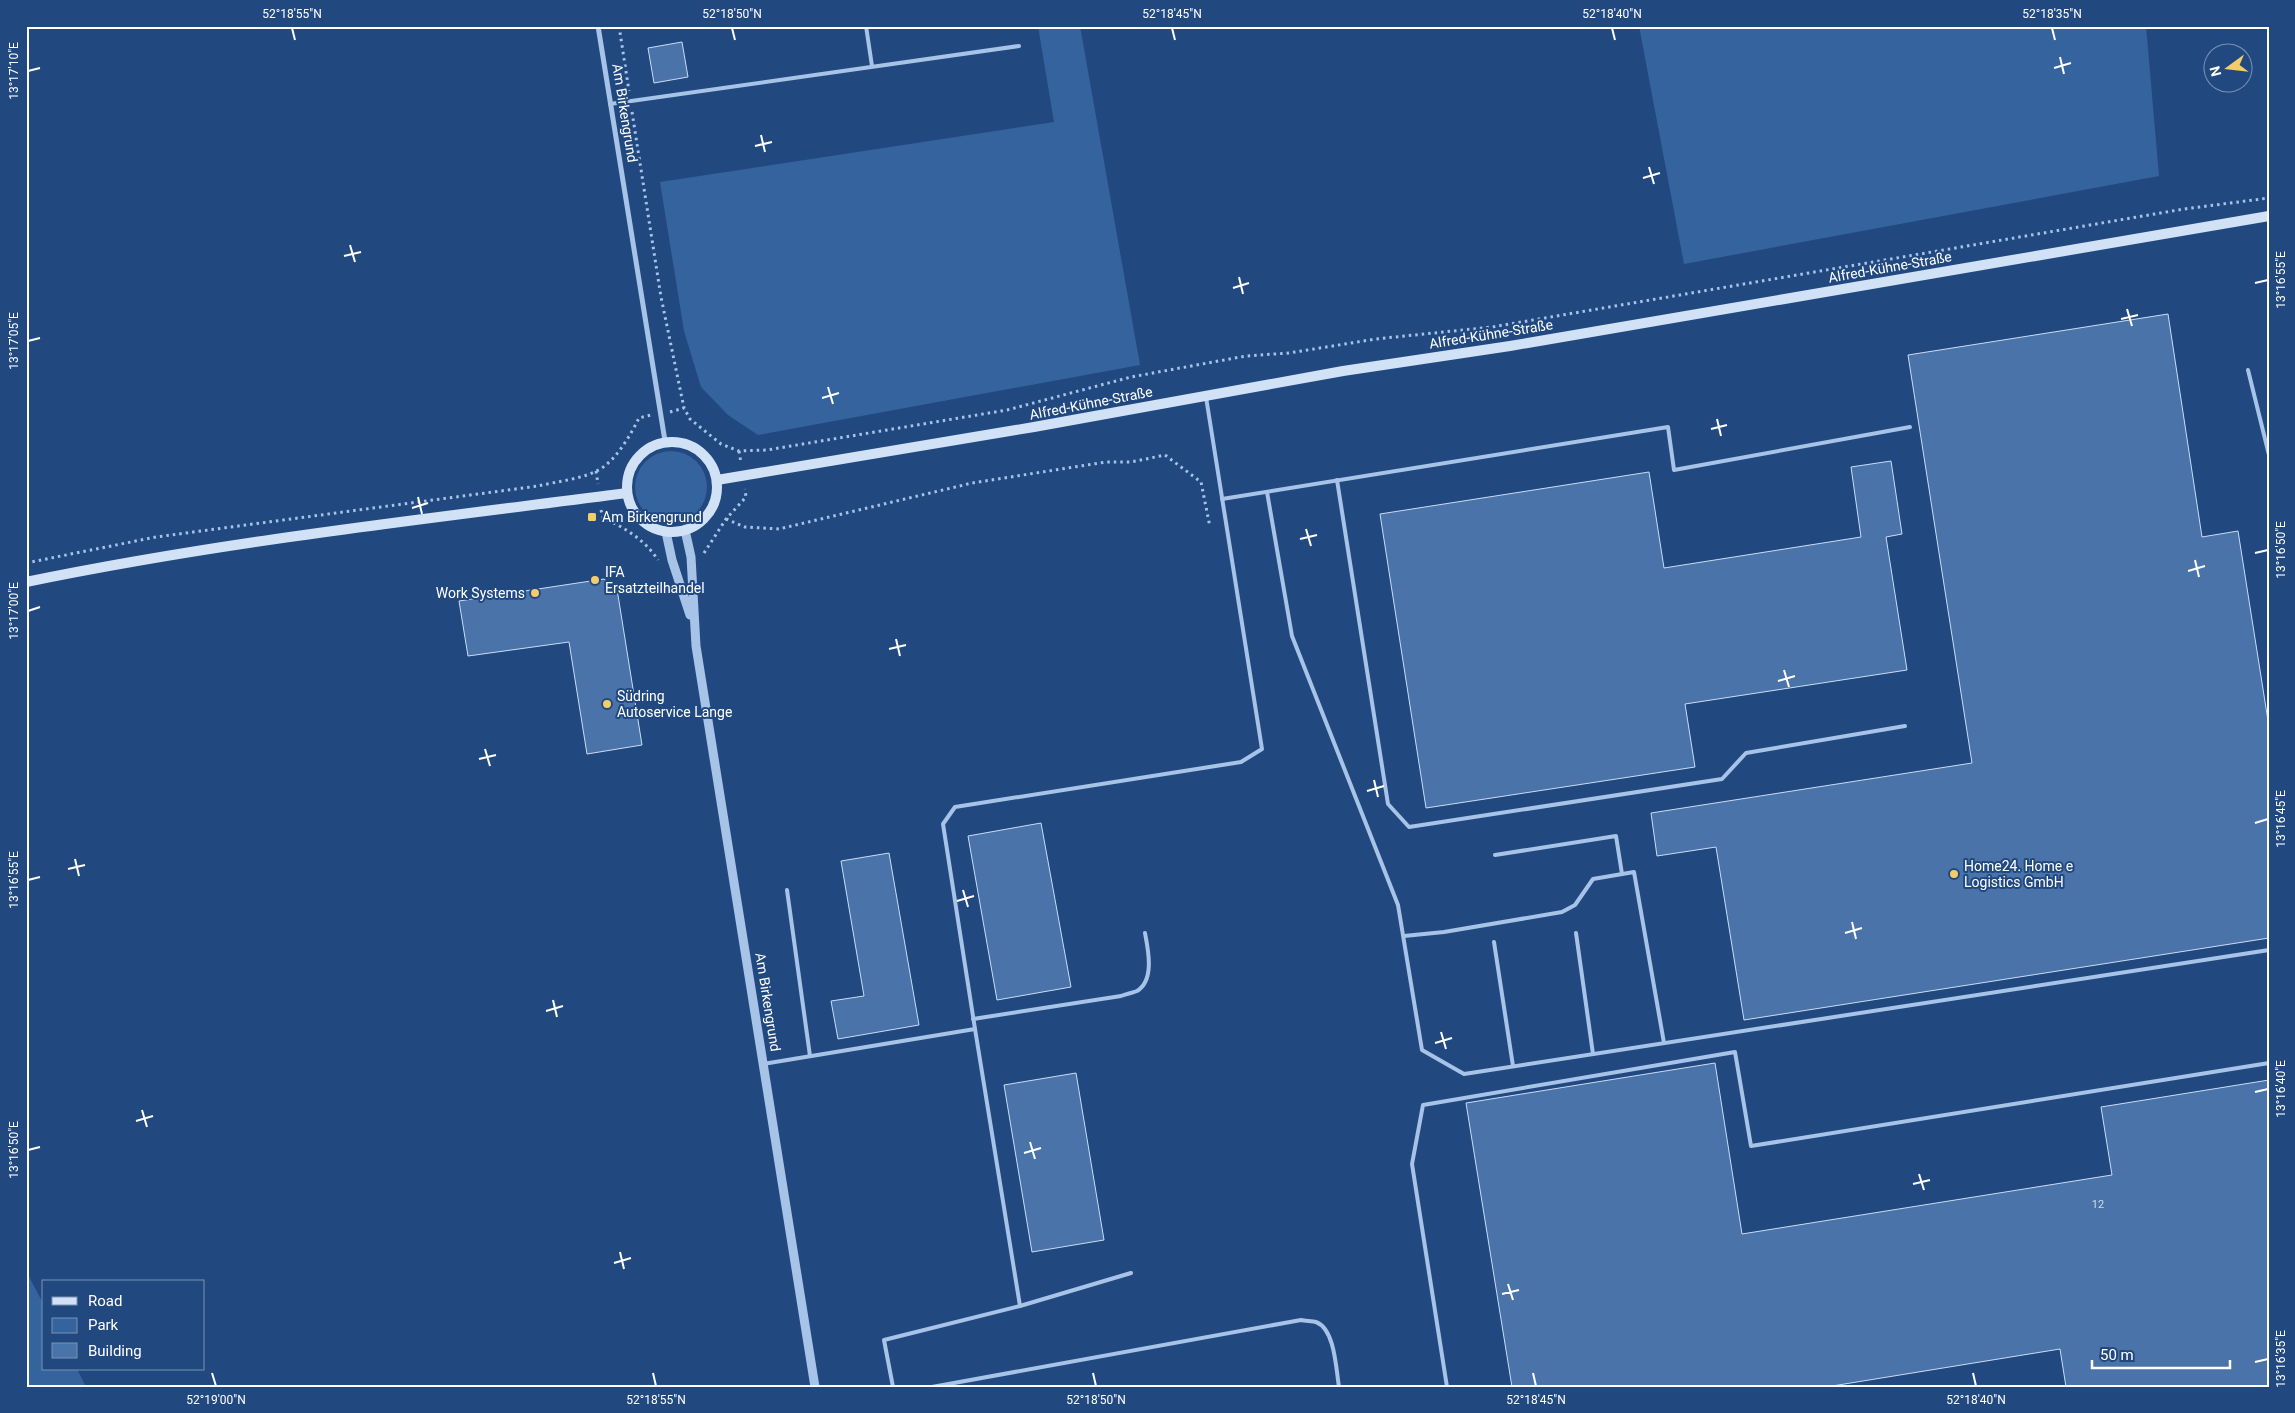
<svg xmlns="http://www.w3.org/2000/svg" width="2295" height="1413" font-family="Roboto,sans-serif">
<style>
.green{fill:#35639e}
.building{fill:#4a73a9;stroke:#caddf6}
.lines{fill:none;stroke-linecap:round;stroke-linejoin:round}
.path{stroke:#a7c3e7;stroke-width:3;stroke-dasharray:2.5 4;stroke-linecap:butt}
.service{stroke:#a7c3e7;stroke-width:4}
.minor{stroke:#a7c3e7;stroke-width:5}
.tertiary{stroke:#a7c3e7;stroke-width:9}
.secondary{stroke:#d1e1f6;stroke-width:10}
.ticks{fill:none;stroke:#fff;stroke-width:2}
.poi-dot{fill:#f4cd68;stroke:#214980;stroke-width:2}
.labels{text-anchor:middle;stroke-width:4;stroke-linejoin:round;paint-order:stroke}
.number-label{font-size:11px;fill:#d2dcea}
.street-label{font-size:14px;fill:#fff;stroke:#214980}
.poi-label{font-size:14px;fill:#fff;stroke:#214980;text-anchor:start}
.neatline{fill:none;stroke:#fff;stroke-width:2}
.ticks-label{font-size:12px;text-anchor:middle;fill:#fff}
</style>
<rect width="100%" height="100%" fill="#214980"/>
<g class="green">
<path d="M1038,26H1080L1140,365L758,435L728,415L701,387L684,331L660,182L1054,122Z"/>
<path d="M1639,26H2146L2159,176L1684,264Z"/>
<circle cx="671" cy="487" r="36"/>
<path d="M26,1271L44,1305V1369H77L86,1387H26Z"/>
</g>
<g class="building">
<path d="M682,42L688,77L654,83L648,48Z"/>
<path d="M2168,314L2202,537L2238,531L2269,727V938L1744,1020L1716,847L1657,856L1651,813L1972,763L1908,355Z"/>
<path d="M1891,461L1902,534L1886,537L1907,670L1685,704L1695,767L1426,808L1380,514L1649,472L1664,568L1861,537L1851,467Z"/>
<path d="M604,579L617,589L642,745L587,754L569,642L468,656L459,601Z"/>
<path d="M1041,823L1071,987L997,1000L968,836Z"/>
<path d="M889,853L919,1025L838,1039L831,1001L864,996L841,861Z"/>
<path d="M1715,1063L1742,1234L2112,1175L2101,1107L2269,1080V1387H2066L2060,1349L1826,1387H1512L1466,1103Z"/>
<path d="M1076,1073L1104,1240L1032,1252L1004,1085Z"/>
</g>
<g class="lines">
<g class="path">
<path d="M619,26L629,91"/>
<path d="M632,112L661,297L684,408L690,419L721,444L739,451L767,450L1007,410L1131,377L1246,356L1289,353L1376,339L1492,327L2184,209L2269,198"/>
<path d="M670,412L684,408"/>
<path d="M739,451L741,463"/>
<path d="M596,471L598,484"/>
<path d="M601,510L603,518C624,527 645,540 658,560"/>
<path d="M726,519L745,527L779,529L972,483L1106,462H1131L1165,455L1201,482L1210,527"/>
<path d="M704,553L726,519L746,497L745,489"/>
<path d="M26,563L156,537L538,486C558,481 585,479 602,468C618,457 631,434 639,418L651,415"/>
</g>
<g class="service">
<path d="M866,26L872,66"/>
<path d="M610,104L1019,46"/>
<path d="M2248,370L2269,455"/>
<path d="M1337,480L1388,804L1409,827L1722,779L1746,753L1905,726"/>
<path d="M1267,492L1292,636L1398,905L1422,1050L1464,1074L2269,950"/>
<path d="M1222,499L1668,427L1674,470L1910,427"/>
<path d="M1495,855L1616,836L1622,874"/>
<path d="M787,890L810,1056"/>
<path d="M1576,933L1593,1054"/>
<path d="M1404,936L1444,932L1562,912L1575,905L1593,879L1634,872L1664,1043"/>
<path d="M1494,942L1513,1066"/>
<path d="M973,1019L1121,996C1126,994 1132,993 1137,991C1155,980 1148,949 1145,933"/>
<path d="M975,1029L1020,1306"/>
<path d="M763,1064L975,1029L943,824L955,807L1241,762L1262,749L1206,397"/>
<path d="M893,1387L884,1340L1020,1306L1131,1273"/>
<path d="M932,1387L1301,1320C1305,1321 1312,1321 1316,1322C1335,1329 1336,1369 1339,1387"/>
<path d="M1447,1387L1412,1164L1423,1105L1735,1052L1751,1146L2269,1063"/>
</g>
<path class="minor" d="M598,26L665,441"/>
<g class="tertiary">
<path d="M685,530L691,557L696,646L815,1387"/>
<path d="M666,532L672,560L690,615"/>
</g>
<g class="secondary">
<circle cx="672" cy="487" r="45"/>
<path d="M717,480L1034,427L1343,371L1510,346L2269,216"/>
<path d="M26,582C225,541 426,519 627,493"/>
</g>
</g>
<path class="ticks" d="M292,28L295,40M732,28L735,40M1172,28L1175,40M1612,28L1615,40M2052,28L2055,40M2060,57L2064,74M2054,68L2071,63M28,71L40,68M761,135L765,152M755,146L772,142M1649,167L1654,184M1643,178L1660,173M350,245L355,262M344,256L361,252M1239,277L1243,294M2255,283L2268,280M1233,288L1249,283M2127,309L2132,326M2121,319L2138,315M28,341L40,338M828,387L833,404M822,398L839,393M1717,419L1721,436M1711,429L1727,425M418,497L422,514M412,508L428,503M1306,529L1311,546M1300,539L1317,535M2255,553L2268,550M2195,560L2199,577M2188,571L2205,566M28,611L40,607M896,639L900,656M889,649L906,645M1784,670L1789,687M1778,681L1795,676M485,749L490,766M479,759L496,755M1374,780L1378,797M1367,791L1384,786M2255,823L2268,819M75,859L79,876M68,869L85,865M28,880L40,877M963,890L968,907M957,901L974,896M1852,922L1856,939M1845,933L1862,928M553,1000L557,1017M546,1011L563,1006M1441,1032L1446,1049M1435,1043L1452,1038M2255,1092L2268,1089M142,1110L147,1127M136,1121L153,1116M1030,1142L1035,1159M28,1150L40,1147M1024,1153L1041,1148M1919,1174L1924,1190M1913,1184L1930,1180M620,1252L624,1269M614,1263L631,1258M1508,1284L1513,1300M1502,1294L1519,1290M2255,1362L2268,1359M212,1373L216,1386M653,1373L656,1386M1093,1373L1096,1386M1533,1373L1536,1386M1973,1373L1976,1386"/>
<g class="poi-dot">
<rect x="587" y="512" width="10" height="10" rx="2.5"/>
<circle cx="595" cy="580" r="5"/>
<circle cx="535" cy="593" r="5"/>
<circle cx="607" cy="704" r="5"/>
<circle cx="1954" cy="874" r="5"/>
</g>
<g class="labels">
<g class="number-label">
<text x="2098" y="1208">12</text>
</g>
<g class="street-label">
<text transform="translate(625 113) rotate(81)" y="5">Am Birkengrund</text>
<text transform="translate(1890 267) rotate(-10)" y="5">Alfred-Kühne-Straße</text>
<text transform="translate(1491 334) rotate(-9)" y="5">Alfred-Kühne-Straße</text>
<text transform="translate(1091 403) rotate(-11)" y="5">Alfred-Kühne-Straße</text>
<text transform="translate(768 1002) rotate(81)" y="5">Am Birkengrund</text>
</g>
<g class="poi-label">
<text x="602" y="522">Am Birkengrund</text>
<text x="605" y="577">IFA<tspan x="605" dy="16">Ersatzteilhandel</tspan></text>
<text x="525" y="598" text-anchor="end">Work Systems</text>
<text x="617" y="701">Südring<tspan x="617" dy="16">Autoservice Lange</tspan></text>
<text x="1964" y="871">Home24. Home e<tspan x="1964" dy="16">Logistics GmbH</tspan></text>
</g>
</g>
<rect width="2295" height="1413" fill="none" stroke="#214980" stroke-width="55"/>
<rect x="42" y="1280" width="162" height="90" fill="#214980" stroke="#7a92b3"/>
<rect x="52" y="1297" width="25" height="8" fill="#d1e1f6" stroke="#7a92b3"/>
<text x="88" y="1306" font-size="15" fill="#ffffff">Road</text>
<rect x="52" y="1318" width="25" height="15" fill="#35639e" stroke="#7a92b3"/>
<text x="88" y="1330" font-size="15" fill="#ffffff">Park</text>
<rect x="52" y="1343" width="25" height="15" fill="#4a73a9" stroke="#7a92b3"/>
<text x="88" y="1356" font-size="15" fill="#ffffff">Building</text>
<g transform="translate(2228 68) rotate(255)"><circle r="24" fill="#214980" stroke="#7a92b3"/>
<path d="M0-4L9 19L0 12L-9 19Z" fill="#f4cd68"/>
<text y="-8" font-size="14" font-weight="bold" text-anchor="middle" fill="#ffffff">N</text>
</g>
<path d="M2092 1360v8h138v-8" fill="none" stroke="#ffffff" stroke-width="2.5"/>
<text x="2100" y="1360" font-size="15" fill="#ffffff" stroke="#214980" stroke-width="4" paint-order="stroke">50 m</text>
<rect x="28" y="28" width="2240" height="1358" class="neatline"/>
<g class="ticks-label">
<text x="292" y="18">52°18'55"N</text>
<text x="732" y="18">52°18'50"N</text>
<text x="1172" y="18">52°18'45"N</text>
<text x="1612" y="18">52°18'40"N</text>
<text x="2052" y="18">52°18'35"N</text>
<text transform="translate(14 71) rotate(-90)" y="4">13°17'10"E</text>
<text transform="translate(2281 280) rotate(-90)" y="4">13°16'55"E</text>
<text transform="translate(14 341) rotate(-90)" y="4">13°17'05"E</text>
<text transform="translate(2281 550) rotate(-90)" y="4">13°16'50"E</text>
<text transform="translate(14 611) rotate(-90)" y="4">13°17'00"E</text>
<text transform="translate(2281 819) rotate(-90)" y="4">13°16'45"E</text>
<text transform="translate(14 880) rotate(-90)" y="4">13°16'55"E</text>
<text transform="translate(2281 1089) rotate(-90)" y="4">13°16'40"E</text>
<text transform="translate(14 1150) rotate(-90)" y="4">13°16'50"E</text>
<text transform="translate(2281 1359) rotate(-90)" y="4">13°16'35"E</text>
<text x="216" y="1404">52°19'00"N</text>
<text x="656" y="1404">52°18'55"N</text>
<text x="1096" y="1404">52°18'50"N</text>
<text x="1536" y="1404">52°18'45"N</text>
<text x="1976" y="1404">52°18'40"N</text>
</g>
</svg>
